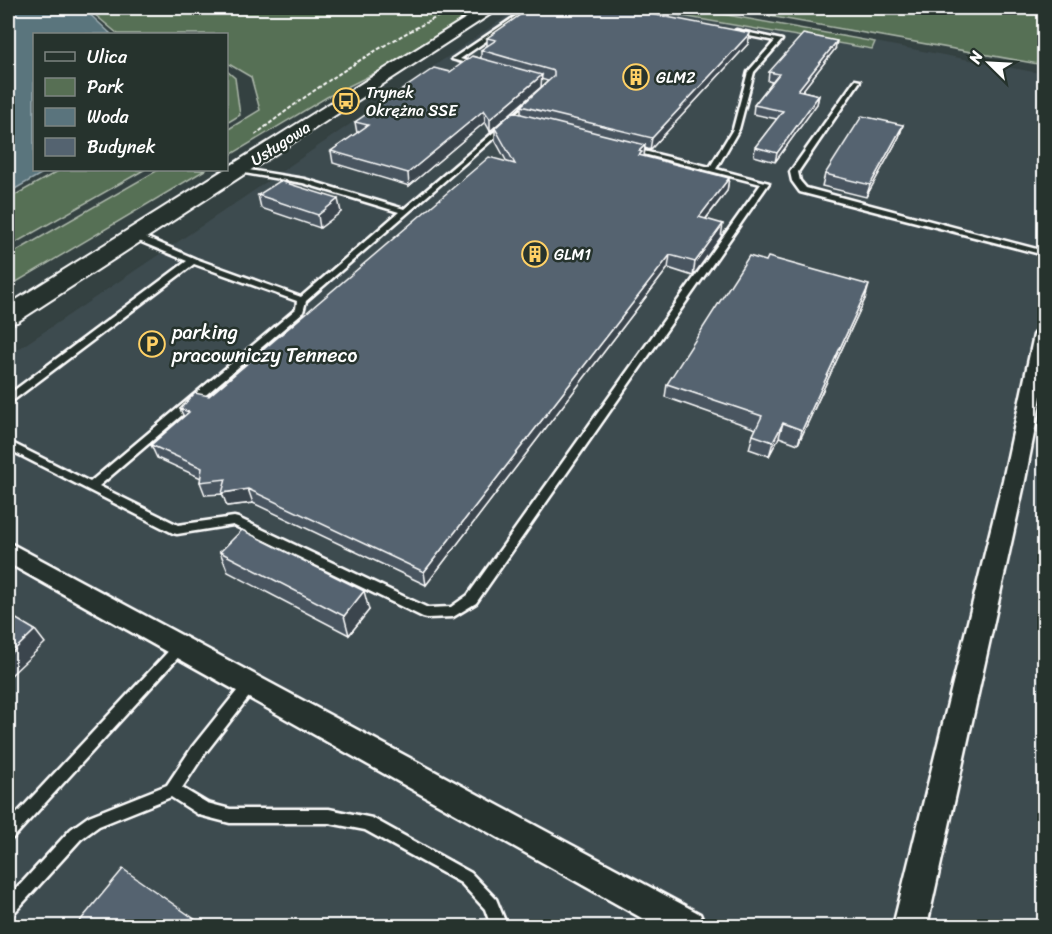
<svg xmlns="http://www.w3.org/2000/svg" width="1052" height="934" font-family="Sriracha,sans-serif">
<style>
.built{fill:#3e4b4f}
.green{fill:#576f54;stroke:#abb7aa;stroke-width:1.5}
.water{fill:#5a747d;stroke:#9cacb1;stroke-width:1.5}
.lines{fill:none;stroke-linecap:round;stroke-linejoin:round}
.lane-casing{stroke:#fff;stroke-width:5}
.street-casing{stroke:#fff;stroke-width:5}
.secondary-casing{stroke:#fff;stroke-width:4}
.path{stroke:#fff;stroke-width:2;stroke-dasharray:4 2;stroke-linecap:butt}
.lane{fill:#26332d;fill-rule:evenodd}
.street{fill:#26332d;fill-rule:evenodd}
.secondary{fill:#26332d;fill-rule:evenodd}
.wall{fill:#485560;stroke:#fff;stroke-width:1.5}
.shaded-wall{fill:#3b454e;stroke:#fff;stroke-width:1.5}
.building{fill:#546370;stroke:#fff;stroke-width:1.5}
.labels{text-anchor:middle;stroke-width:5;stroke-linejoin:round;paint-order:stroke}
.far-poi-label{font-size:16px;fill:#fff;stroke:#26332d;text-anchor:start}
.far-street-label{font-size:16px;fill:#fff;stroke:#26332d}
.poi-label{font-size:20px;fill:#fff;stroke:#26332d;text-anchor:start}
</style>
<rect width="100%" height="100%" fill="#344141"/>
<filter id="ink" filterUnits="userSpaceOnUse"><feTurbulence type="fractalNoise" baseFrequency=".0167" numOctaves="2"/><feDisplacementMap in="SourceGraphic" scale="12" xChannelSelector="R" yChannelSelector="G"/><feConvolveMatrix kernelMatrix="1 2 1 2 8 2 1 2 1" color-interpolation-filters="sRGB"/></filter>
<g filter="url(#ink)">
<path class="built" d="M518,8H636L872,49L875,42L1044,74V926H8V356L249,194Z"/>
<g class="green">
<path d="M87,8H480L401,60L327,97L227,157V130L260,110L251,77L227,63L226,34H118Z"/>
<path d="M636,8H689L875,42L872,49Z"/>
<path d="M724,8H1015L1044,12V65Z"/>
<path d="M227,71L235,78L240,115L227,123Z"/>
<path d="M60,170H144L8,247V199Z"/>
<path d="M158,170H205L8,287V256Z"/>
</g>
<path class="water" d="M8,8H83L111,34H34V170H48L8,193Z"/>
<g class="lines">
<g class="lane-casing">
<g id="lane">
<path d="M528,8H534L460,59L480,65V67L452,59Z"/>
<path d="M736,30L782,40L754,72L739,129L716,169L769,183L476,603L453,617L427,618L423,617L233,525L177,534L173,533L8,449V441L90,482L296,309L297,301L194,264L11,402L8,403V395L187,261L132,238V234H138L196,259L301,297L399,212L303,183L239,172L235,170L236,168L304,179L404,209L528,103H532V105L306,301L303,312L99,486L178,525L234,517L238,518L428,608L451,607L468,595L761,184L628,150L631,148L710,167L733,129L748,72L775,41L734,33L733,32Z"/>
<path d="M855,80L860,81L798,172L800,181L806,188L1044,251V255L800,192L792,181L790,172Z"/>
<path d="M181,641L185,642L187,646L185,650L13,838L8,840V823L177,642Z"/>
<path d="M250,679L255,681L256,685L255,689L203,756L182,788L207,803L230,809H329L372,818L471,873L496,899L507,926H491L485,909L461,883L365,830L329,823H230L199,815L171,797L99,826L81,839L13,914L8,917V898L71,829L89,816L167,785L193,746L245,681Z"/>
</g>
</g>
<g class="street-casing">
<g id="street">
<path d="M1044,329V382L1025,480L927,926H893L1003,480L1034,335L1037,331Z"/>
<path d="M8,542L700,914L705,926H656L8,563Z"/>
</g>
</g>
<g class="secondary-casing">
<path id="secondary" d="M482,8H500L17,322L8,324V305Z"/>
</g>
<g class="path">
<path d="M431,8L449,11"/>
<path d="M255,135C318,85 383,42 456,8"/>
</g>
<use href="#lane" class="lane"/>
<use href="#street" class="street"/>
<use href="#secondary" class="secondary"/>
</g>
<g class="wall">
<path d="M487,38L748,44L650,150L645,148L644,156L729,178L727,191L706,219L721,237L693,276L668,268L426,585L253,503L227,506L223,494L205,495L200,482L201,478L157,458L151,445L184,417L180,409L209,396L507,162L495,140V128L521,114V106L548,81L541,79V87L490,131L485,122L409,186L333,163L331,151L357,133L355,122L450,72L481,58V50L487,46Z"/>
<path d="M835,49L802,91L819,95L817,104L775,162L754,156L755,147L777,119L753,114L754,105L772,82L768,81L769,72Z"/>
<path d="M903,125L899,137L866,197L822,186L825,174Z"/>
<path d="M258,195L341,212L320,228L261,208Z"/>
<path d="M865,299L798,444L779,437L769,456L749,449L753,435L756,429L665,397L667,384Z"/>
<path d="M220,552L369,610L349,635L228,572Z"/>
</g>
<g class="shaded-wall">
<path d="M750,33L748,44L650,150L652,138Z"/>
<path d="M837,41L835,49L796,99L798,90Z"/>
<path d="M542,75L541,87L490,131V119Z"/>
<path d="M819,95L817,104L775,162L777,153Z"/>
<path d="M484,110L485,122L409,186L408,173Z"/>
<path d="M903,125L899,137L866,197L870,185Z"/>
<path d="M645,145L644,157L641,164L639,151Z"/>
<path d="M729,178L727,191L697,230L699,217Z"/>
<path d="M338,199L341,212L320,228L318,215Z"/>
<path d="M723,224L721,237L693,276L695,262Z"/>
<path d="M670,255L668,268L426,585L424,572Z"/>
<path d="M869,285L865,299L798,444L802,430Z"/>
<path d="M783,423L779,437L769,456L773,442Z"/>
<path d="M248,489L253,503L227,506L222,493Z"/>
<path d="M364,591L369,610L349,635L344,616Z"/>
<path d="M35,630L45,643L8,678V656Z"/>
</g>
<g class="building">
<path d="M530,8H620L750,33L652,138L521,106L554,76V71L481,50L496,40L487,38Z"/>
<path d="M803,34L837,41L798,90L819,95L777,153L755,147L783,111L754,105L779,74L769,72Z"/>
<path d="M472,56L542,75L490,119L484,110L408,173L331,151L368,125L355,122L434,68L450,72Z"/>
<path d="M513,112L645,145L639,151L642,152L639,155L729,178L699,217L723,224L695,262L670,255L424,572L248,489L222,493L226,479L200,482L202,468L151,445L189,412L180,409L195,393L209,396L489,157L515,164L495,128Z"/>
<path d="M862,116L903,125L870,185L825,174Z"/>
<path d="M280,181L338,199L318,215L258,195Z"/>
<path d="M749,256L766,261L768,257L869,285L802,430L783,423L773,442L753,435L762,416L667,384Z"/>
<path d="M242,530L364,591L344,616L220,552Z"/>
<path d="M8,614L35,630L8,656Z"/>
<path d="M123,869L206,927H75Z"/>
</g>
</g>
<defs>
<g id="building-ring" transform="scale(1.35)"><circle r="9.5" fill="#26332d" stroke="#ffd166" stroke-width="1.5"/><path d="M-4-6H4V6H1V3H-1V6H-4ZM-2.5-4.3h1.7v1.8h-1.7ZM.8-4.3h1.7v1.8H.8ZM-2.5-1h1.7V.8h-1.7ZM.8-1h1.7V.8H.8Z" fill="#ffd166"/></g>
<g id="bus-ring" transform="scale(1.35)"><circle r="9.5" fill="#26332d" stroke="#ffd166" stroke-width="1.5"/><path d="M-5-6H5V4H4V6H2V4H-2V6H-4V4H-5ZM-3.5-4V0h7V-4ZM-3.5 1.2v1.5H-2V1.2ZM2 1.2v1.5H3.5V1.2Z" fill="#ffd166"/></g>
<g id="parking-ring" transform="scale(1.35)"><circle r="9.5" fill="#26332d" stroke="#ffd166" stroke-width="1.5"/><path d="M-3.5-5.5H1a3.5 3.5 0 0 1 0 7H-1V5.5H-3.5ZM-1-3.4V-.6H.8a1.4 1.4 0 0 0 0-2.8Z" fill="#ffd166"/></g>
</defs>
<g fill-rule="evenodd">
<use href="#building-ring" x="636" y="77"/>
<use href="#bus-ring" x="346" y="101"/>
<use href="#building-ring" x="535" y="254"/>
<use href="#parking-ring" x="152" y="344"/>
</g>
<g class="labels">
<g class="far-poi-label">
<text x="656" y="83">GLM2</text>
<text x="366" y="98">Trynek<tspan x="366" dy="18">Okrężna SSE</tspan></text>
<text x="554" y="260">GLM1</text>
</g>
<g class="far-street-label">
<text transform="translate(280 143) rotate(-33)" y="6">Usługowa</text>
</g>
<g class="poi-label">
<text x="172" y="339">parking<tspan x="172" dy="23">pracowniczy Tenneco</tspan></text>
</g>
</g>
<rect width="1052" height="934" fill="none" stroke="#26332d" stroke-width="30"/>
<rect x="15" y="15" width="1022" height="904" fill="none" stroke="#fff" stroke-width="2" filter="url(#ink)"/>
<rect x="33" y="33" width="195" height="138" fill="#26332d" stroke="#7d8581" stroke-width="1.5"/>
<rect x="45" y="52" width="30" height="9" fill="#26332d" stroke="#7d8581" stroke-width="1.5"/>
<text x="87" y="63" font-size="18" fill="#ffffff">Ulica</text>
<rect x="45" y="78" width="30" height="18" fill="#576f54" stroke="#7d8581" stroke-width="1.5"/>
<text x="87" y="93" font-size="18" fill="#ffffff">Park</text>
<rect x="45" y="108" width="30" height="18" fill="#5a747d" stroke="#7d8581" stroke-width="1.5"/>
<text x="87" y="123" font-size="18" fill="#ffffff">Woda</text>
<rect x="45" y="138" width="30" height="18" fill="#546370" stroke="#7d8581" stroke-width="1.5"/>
<text x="87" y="153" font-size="18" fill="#ffffff">Budynek</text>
<g transform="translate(989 63) rotate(294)" stroke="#26332d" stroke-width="4.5" paint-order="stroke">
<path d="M0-4.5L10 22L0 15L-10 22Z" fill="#ffffff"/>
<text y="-9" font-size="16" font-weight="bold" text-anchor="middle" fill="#ffffff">N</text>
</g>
</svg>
